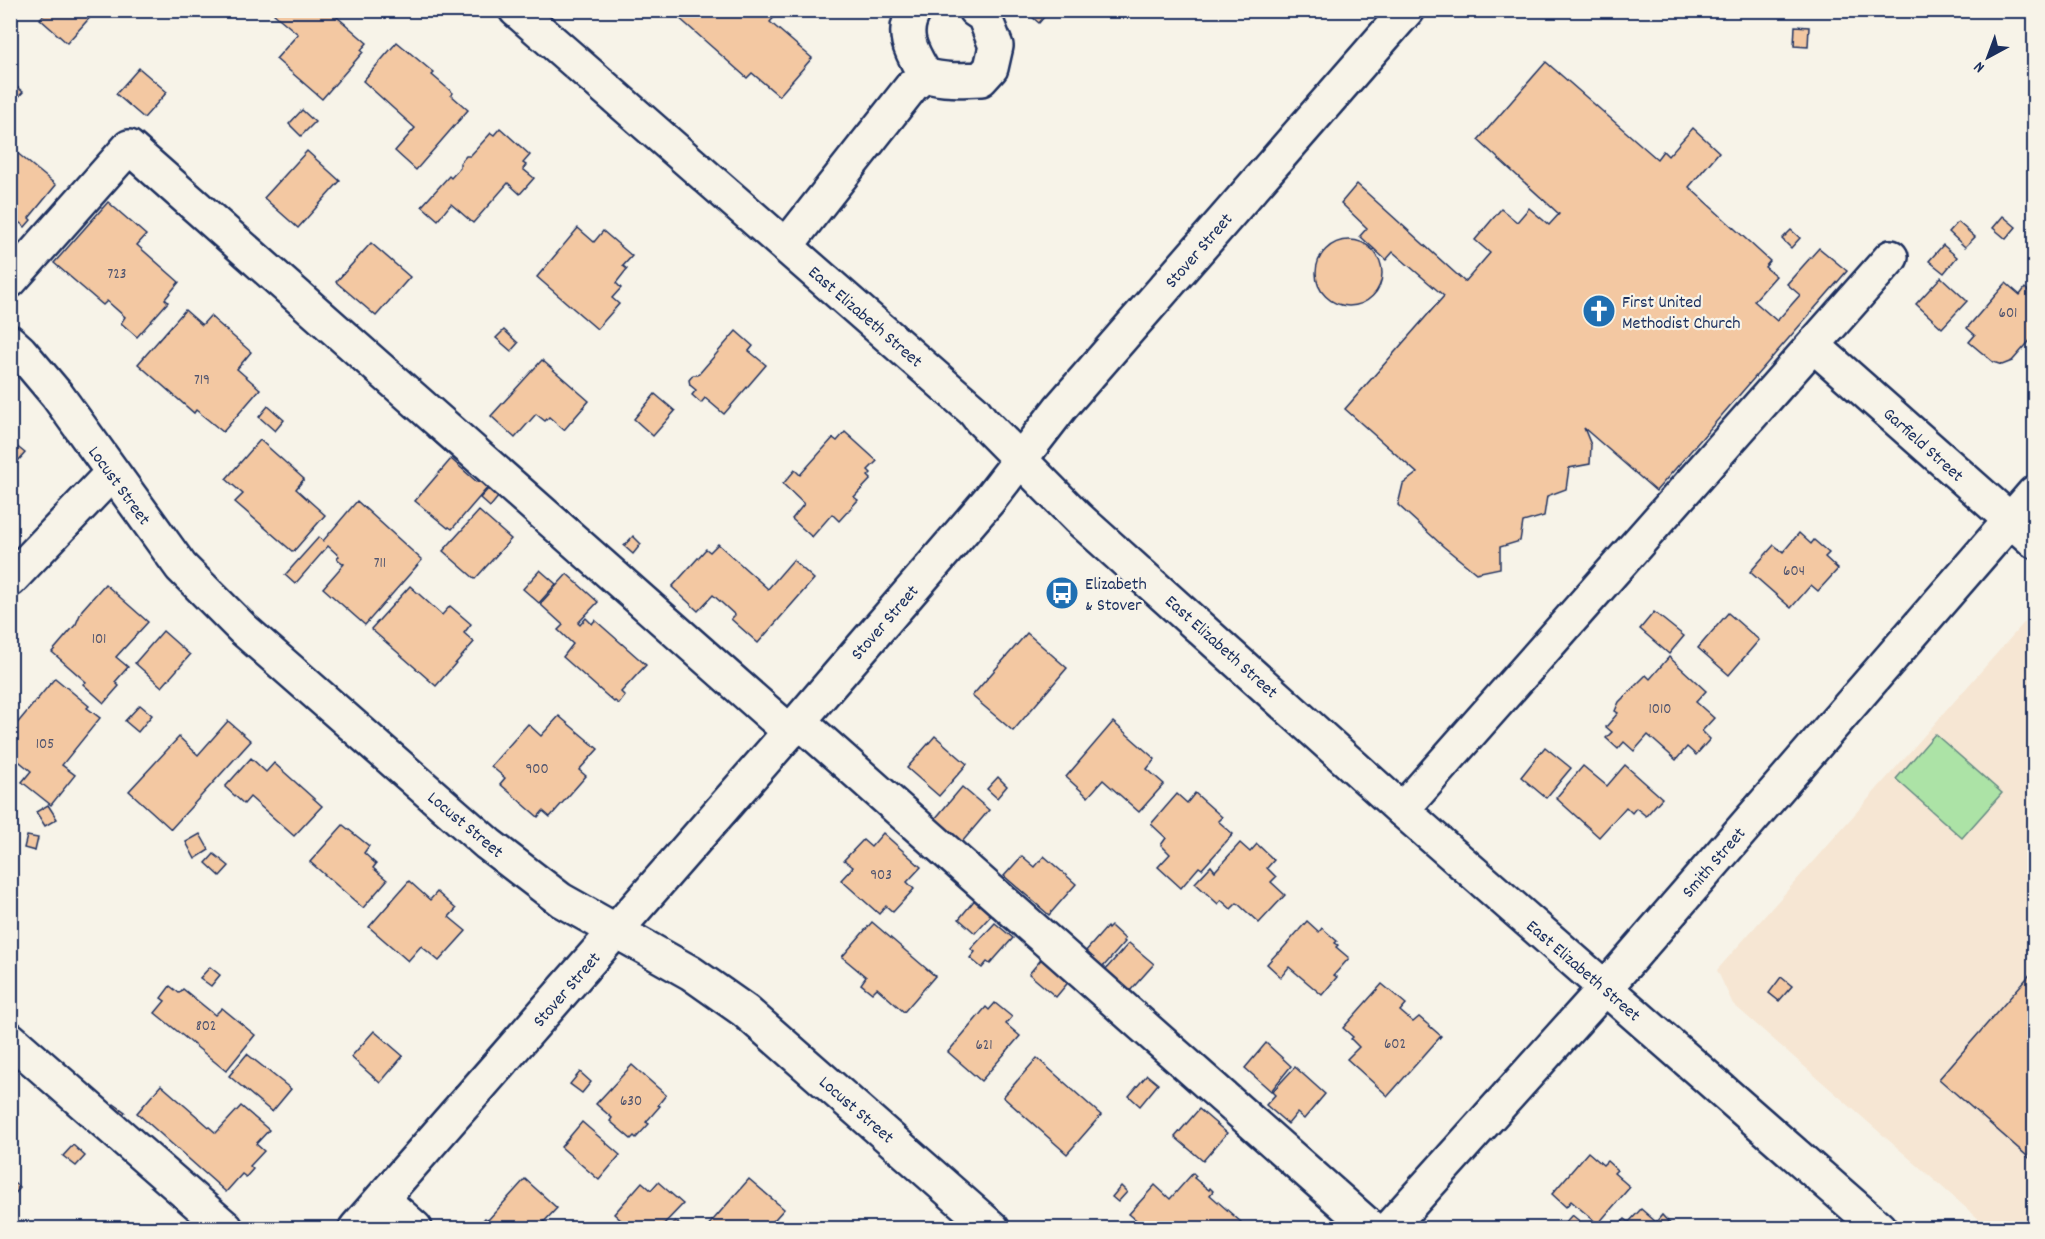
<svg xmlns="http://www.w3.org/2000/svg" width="2045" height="1239" font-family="Dekko,sans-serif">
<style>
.built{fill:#f6e6d3}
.green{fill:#ace3a6;stroke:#648982;stroke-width:1.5}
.building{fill:#f3c8a2;stroke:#1b2f5e;stroke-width:1.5}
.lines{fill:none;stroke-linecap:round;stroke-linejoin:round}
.minor-casing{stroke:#1b2f5e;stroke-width:38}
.minor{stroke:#f7f3e8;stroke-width:33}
.labels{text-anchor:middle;stroke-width:4.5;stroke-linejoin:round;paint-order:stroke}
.number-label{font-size:15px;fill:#51556f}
.street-label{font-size:18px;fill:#1b2f5e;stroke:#f7f3e8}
.poi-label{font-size:18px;fill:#1b2f5e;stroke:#f7f3e8;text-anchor:start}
</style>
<rect width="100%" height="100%" fill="#f7f3e8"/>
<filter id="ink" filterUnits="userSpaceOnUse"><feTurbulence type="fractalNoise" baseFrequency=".0167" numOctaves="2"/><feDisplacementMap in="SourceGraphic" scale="12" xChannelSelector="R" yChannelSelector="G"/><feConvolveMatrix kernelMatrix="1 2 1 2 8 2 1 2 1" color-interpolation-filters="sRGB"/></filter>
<g filter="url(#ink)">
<path class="built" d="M2029,617L2034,622V1228H1989L1733,1004L1717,970Z"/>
<path class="green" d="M1935,734L2002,793L1962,838L1896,779Z"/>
<g class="building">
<path d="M48,10H90L94,13L67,43L40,19Z"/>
<path d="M277,10H329L367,43L361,50L363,52L322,99L276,59L298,34L274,14Z"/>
<path d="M683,10H776L779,12L770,22L812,58L779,96L752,73L747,78L678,17Z"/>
<path d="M1024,10H1050L1039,23Z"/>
<path d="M1795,26L1809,27L1808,47L1794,46Z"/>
<path d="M397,42L434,73L432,75L453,93L451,95L468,110L416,170L395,151L415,128L363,81Z"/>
<path d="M1546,62L1657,159L1663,151L1668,156L1693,128L1719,152L1689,187L1770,261L1765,267L1776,276L1754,301L1777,321L1800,295L1787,284L1819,248L1847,271L1656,491L1584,428L1591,445L1590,464L1569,468L1566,489L1547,496L1544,516L1523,522L1520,541L1500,547V568L1476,573L1444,547L1398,505L1403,484L1417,473L1345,409L1444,296L1393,252L1386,260L1360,236L1367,228L1341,203L1357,184L1465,282L1490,253L1475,240L1501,209L1517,222L1529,208L1549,225L1559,214L1478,140Z"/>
<path d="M139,68L167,92L144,118L116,94Z"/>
<path d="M11,82L23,92L10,106V83Z"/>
<path d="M302,110L315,122L301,136L289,124Z"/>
<path d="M10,127L19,135L10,146Z"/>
<path d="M500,128L530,155L523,163L526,165L523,169L534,178L520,194L508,183L473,223L451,204L438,220L422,206L449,176L451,178L460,168V163L466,156H470L491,133L494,135Z"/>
<path d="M10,147L56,185L29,218L31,220L25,227L10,215Z"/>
<path d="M307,151L340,181L298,228L264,198Z"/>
<path d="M108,202L146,235L137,245L179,282L165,299L168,302L137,337L121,323L125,317L107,301L103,305L54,263Z"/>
<path d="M2003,216L2016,227L2006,239L1993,228Z"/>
<path d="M1958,222L1975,237L1965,247L1949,232Z"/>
<path d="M578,228L594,242L603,231L632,256L623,266L627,269L616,283L621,288L612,298L619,304L597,329L537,277Z"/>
<path d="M1791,230L1800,238L1791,248L1782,239Z"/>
<circle cx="1349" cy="273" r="33"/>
<path d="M371,243L410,277L376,316L336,282Z"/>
<path d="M1943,245L1957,257L1944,273L1929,261Z"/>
<path d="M1941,277L1967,301L1942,328L1916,304Z"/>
<path d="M2006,283L2020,295L2025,288L2034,296V336L2012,361L2002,365L1993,362L1969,342L1975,335L1967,328Z"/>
<path d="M185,310L202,325L210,316L251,352L237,369L260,389L223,432L196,410L194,413L138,364Z"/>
<path d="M504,330L518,343L511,351L496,338Z"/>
<path d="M736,331L753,346L749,351L766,365L724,414L705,398L701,403L692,395L696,390L690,385L689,380L693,375H698Z"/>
<path d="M542,360L589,401L564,430L549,417L545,421L536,414L515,438L491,416Z"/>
<path d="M655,394L675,411L653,436L634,419Z"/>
<path d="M268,406L284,420L275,431L259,417Z"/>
<path d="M436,428L464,454L457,462L429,437Z"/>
<path d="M845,432L877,461L868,470L871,473L868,476L871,479L854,497L858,500L839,521L832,514L812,537L792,519L804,504L783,484L795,470L800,475L833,438L837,441Z"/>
<path d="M260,440L304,479L296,489L325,515L293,552L235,502L243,494L226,479Z"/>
<path d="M10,441L25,453L10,470Z"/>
<path d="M451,459L477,482L480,479L489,486L452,529L449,527L448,528L415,501Z"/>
<path d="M490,487L499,496L490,507L480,498Z"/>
<path d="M357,501L422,560L365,625L323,588L344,564L337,559L339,556L328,546L295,584L285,575L319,537L323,541Z"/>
<path d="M479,511L511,539L475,579L443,551Z"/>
<path d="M1799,533L1811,544L1814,540L1829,553L1825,557L1838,569L1818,591L1811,585L1791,608L1750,572L1774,545L1783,552Z"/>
<path d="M633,536L641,544L633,554L624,546Z"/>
<path d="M718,544L768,589L793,560L814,579L758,643L731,619L735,615L713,595L698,611L672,587L706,549L710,552Z"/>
<path d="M540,570L556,584L539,603L523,589Z"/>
<path d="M567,574L598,602L578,623L580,625L586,618L592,624L595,620L646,665L621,692L625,696L619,704L615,701L614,702L563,657L573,644L558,630L563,625L540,604Z"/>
<path d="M105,584L148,622L116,657L128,667L115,682L119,686L104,703L83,684L86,682L52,652L76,624L82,610Z"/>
<path d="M410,586L442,615L450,606L471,624L464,633L474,642L436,686L371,629Z"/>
<path d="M1654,612L1684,636L1669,654L1640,629Z"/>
<path d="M1728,613L1759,640L1729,675L1698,648Z"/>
<path d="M163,631L190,655L162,687L135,663Z"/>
<path d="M1027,633L1067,668L1013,731L972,696Z"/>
<path d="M1669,657L1706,691L1696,702L1714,718L1702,731L1710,739L1696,755L1687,747L1676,760L1648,735L1634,751L1624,742L1618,749L1606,738L1612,732L1606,727L1618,713L1615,711L1619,702L1646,675L1650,679Z"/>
<path d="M55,678L89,706L87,708L100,718L62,765L75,775L51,805L22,782L31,771L10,754V732Z"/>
<path d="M140,705L152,715L138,732L125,721Z"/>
<path d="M559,716L598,749L579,770L586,776L550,817L543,811L538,817L500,784L505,778L491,766L528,724L541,736Z"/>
<path d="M228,721L251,741L171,829L129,791L179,737L198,755Z"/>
<path d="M1113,722L1155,759L1147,769L1164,784L1139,812L1103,780L1088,797L1066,777Z"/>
<path d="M935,736L967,764L939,796L907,768Z"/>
<path d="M1545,747L1571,768L1546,798L1521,777Z"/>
<path d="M251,758L266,772L274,763L322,806L294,836L250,797L244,804L225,787Z"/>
<path d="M1625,765L1662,798L1646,816L1636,808L1632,813L1626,807L1599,837L1556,798L1583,766L1607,786Z"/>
<path d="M998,777L1007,786L997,798L987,789Z"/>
<path d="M962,787L989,810L962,842L935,819Z"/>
<path d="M1195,793L1222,817L1218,821L1233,834L1202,869L1199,867L1181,888L1158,867L1170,854L1161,845L1166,838L1151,824L1177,794L1187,803Z"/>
<path d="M48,805L57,819L45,826L36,812Z"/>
<path d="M343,825L369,846L364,853L376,864L373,868L387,880L363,908L310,862Z"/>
<path d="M883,833L921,867L907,882L914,889L893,912L886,906L879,914L841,880L853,867L844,860L863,840L871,847Z"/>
<path d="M200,834L209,850L195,859L186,842Z"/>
<path d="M27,836L38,838L35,851L24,848Z"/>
<path d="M1240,843L1250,852L1257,844L1274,860L1267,868L1276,877L1271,882L1285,895L1259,923L1237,903L1231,909L1221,900L1218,904L1195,883L1211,866L1215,871Z"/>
<path d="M214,854L229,866L220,876L206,863Z"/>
<path d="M1022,856L1035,867L1044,856L1076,884L1049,915L1004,876Z"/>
<path d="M409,881L430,900L437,892L456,909L449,917L466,931L439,961L421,946L408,961L369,927Z"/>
<path d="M977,897L994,912L975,933L959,919Z"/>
<path d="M1307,921L1319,932L1322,928L1337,941L1335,943L1338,945L1336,947L1349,958L1334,975L1337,977L1322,995L1289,967L1281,977L1267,964L1278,952L1279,953Z"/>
<path d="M872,922L935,976L904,1012L877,988L872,993L861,984L866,977L842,957Z"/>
<path d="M995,923L1013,938L990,964L987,962L982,968L970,958L975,952L971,949Z"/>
<path d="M1111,926L1125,939L1123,941L1125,942L1103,967L1085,952L1107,927L1108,929Z"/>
<path d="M1129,943L1154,964L1129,992L1105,970Z"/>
<path d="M1044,956L1071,979L1056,997L1029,974Z"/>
<path d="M210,967L220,975L211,986L200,978Z"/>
<path d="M2034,970V1162L1939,1079Z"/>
<path d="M1781,977L1792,986L1779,1001L1769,993Z"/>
<path d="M1382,984L1406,1004L1400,1011L1413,1022L1419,1017L1441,1036L1388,1096L1347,1059L1359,1047L1351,1039L1353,1037L1343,1028Z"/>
<path d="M170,986L179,993L183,989L215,1015L222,1008L255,1035L226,1071L155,1013L165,1001L161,998Z"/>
<path d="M995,1003L1012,1017L1006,1024L1020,1036L981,1081L948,1052L986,1007L989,1010Z"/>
<path d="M374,1031L403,1056L380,1083L351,1057Z"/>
<path d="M1266,1043L1291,1066L1271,1091L1245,1068Z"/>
<path d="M247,1054L291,1089L272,1112L229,1076Z"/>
<path d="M1037,1058L1101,1115L1067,1154L1003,1097Z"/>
<path d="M632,1065L666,1095L658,1105L660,1106L646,1122L649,1124L636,1138L634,1136L631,1139L610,1121L612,1118L596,1104Z"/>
<path d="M1295,1067L1325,1094L1304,1119L1297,1113L1288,1124L1266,1105L1275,1095L1272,1092Z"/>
<path d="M580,1072L591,1082L582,1093L570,1084Z"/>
<path d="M1147,1075L1158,1084L1140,1106L1129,1096Z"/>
<path d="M161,1085L216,1133L241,1106L269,1130L256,1144L264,1151L250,1166L253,1169L246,1177L242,1174L226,1192L137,1113Z"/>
<path d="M114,1104L125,1112L114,1125L104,1117Z"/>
<path d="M1199,1109L1227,1133L1203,1161L1175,1137Z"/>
<path d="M582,1122L620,1155L599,1180L561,1147Z"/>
<path d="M73,1145L85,1156L76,1166L63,1156Z"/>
<path d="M1588,1152L1603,1165L1607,1161L1617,1170L1614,1173L1630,1187L1598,1224L1571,1201L1566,1207L1552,1194Z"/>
<path d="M1193,1173L1196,1176L1194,1178L1209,1190L1210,1188L1213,1191L1210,1195L1241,1222L1236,1228H1146L1129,1214L1155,1185L1170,1199Z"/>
<path d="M525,1179L557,1208L538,1228H476L485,1218L488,1220Z"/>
<path d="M749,1179L784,1209L767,1228H706Z"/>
<path d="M10,1180L20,1188L10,1199Z"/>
<path d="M642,1182L651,1190L658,1182L683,1204L660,1228H630L614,1214Z"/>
<path d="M1121,1186L1127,1192L1118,1202L1112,1197Z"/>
<path d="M1641,1209L1656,1222L1662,1215L1674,1228H1616L1625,1219L1629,1222Z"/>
<path d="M1572,1215L1588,1228H1560Z"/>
<path d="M675,1221L683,1228H668Z"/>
<path d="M792,1222L799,1228H787Z"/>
</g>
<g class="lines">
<g class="minor-casing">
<g id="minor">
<path d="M516,10L974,411L981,420L1078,518L1402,810L1879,1228"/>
<path d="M915,10C899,34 913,54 925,75C943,81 962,80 981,79L991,68L996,46L984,16L975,10"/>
<path d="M786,246L912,86L925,75"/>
<path d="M10,281L129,147L790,732"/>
<path d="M10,342L20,351L57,395L181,567L243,629L488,844L561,900L691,973L745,1011L992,1228"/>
<path d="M1814,346L2034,541"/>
<path d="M10,580L112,473"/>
<path d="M799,721L1371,1228"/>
<path d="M1402,810L1891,257"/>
<path d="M10,1039L226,1228"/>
<path d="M382,1199L415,1228"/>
<path d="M356,1228L799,721L989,500L1061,407L1407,10"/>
<path d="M1389,1228L1605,988L2034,493"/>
</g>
</g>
<use href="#minor" class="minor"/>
</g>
</g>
<defs>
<g id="church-disc" transform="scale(1.725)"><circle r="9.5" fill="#1f6fb2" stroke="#f7f3e8"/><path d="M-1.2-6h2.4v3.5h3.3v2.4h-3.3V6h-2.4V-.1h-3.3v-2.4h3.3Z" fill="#fff"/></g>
<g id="bus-disc" transform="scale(1.725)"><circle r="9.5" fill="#1f6fb2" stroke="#f7f3e8"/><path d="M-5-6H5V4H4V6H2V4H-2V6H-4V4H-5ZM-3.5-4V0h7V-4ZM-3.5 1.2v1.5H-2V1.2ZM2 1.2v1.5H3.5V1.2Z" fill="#fff"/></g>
</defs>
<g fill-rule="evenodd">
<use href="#church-disc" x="1599" y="311"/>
<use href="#bus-disc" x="1062" y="593"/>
</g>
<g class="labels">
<g class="number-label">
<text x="117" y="278">723</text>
<text x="2008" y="317">601</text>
<text x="202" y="384">719</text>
<text x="380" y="567">711</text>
<text x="1794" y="575">604</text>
<text x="99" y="643">101</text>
<text x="1660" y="713">1010</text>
<text x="45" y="748">105</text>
<text x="537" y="773">900</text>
<text x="881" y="879">903</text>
<text x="206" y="1030">802</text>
<text x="1395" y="1048">602</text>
<text x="984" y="1049">621</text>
<text x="631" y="1105">630</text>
</g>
<g class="street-label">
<text transform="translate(1198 250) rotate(-49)" y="6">Stover Street</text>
<text transform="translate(866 316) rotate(41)" y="6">East Elizabeth Street</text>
<text transform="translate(1924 444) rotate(42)" y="6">Garfield Street</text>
<text transform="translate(120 485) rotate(54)" y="6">Locust Street</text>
<text transform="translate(884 622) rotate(-49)" y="6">Stover Street</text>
<text transform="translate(1222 646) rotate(42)" y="6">East Elizabeth Street</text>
<text transform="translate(466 824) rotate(40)" y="6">Locust Street</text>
<text transform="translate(1713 862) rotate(-49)" y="6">Smith Street</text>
<text transform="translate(1584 970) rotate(41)" y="6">East Elizabeth Street</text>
<text transform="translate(566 989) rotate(-49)" y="6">Stover Street</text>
<text transform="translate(857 1109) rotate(41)" y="6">Locust Street</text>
</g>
<g class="poi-label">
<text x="1622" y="307">First United<tspan x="1622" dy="21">Methodist Church</tspan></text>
<text x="1085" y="589">Elizabeth<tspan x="1085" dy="21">&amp; Stover</tspan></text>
</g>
</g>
<rect width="2045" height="1239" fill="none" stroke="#f7f3e8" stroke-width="36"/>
<rect x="18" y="18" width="2009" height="1203" fill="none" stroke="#1b2f5e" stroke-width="2" filter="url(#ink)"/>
<g transform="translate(1988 57) rotate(221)" stroke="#f7f3e8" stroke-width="4.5" paint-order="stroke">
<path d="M0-4.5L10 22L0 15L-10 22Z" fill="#1b2f5e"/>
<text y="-9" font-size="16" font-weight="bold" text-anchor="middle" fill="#1b2f5e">N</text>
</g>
</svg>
